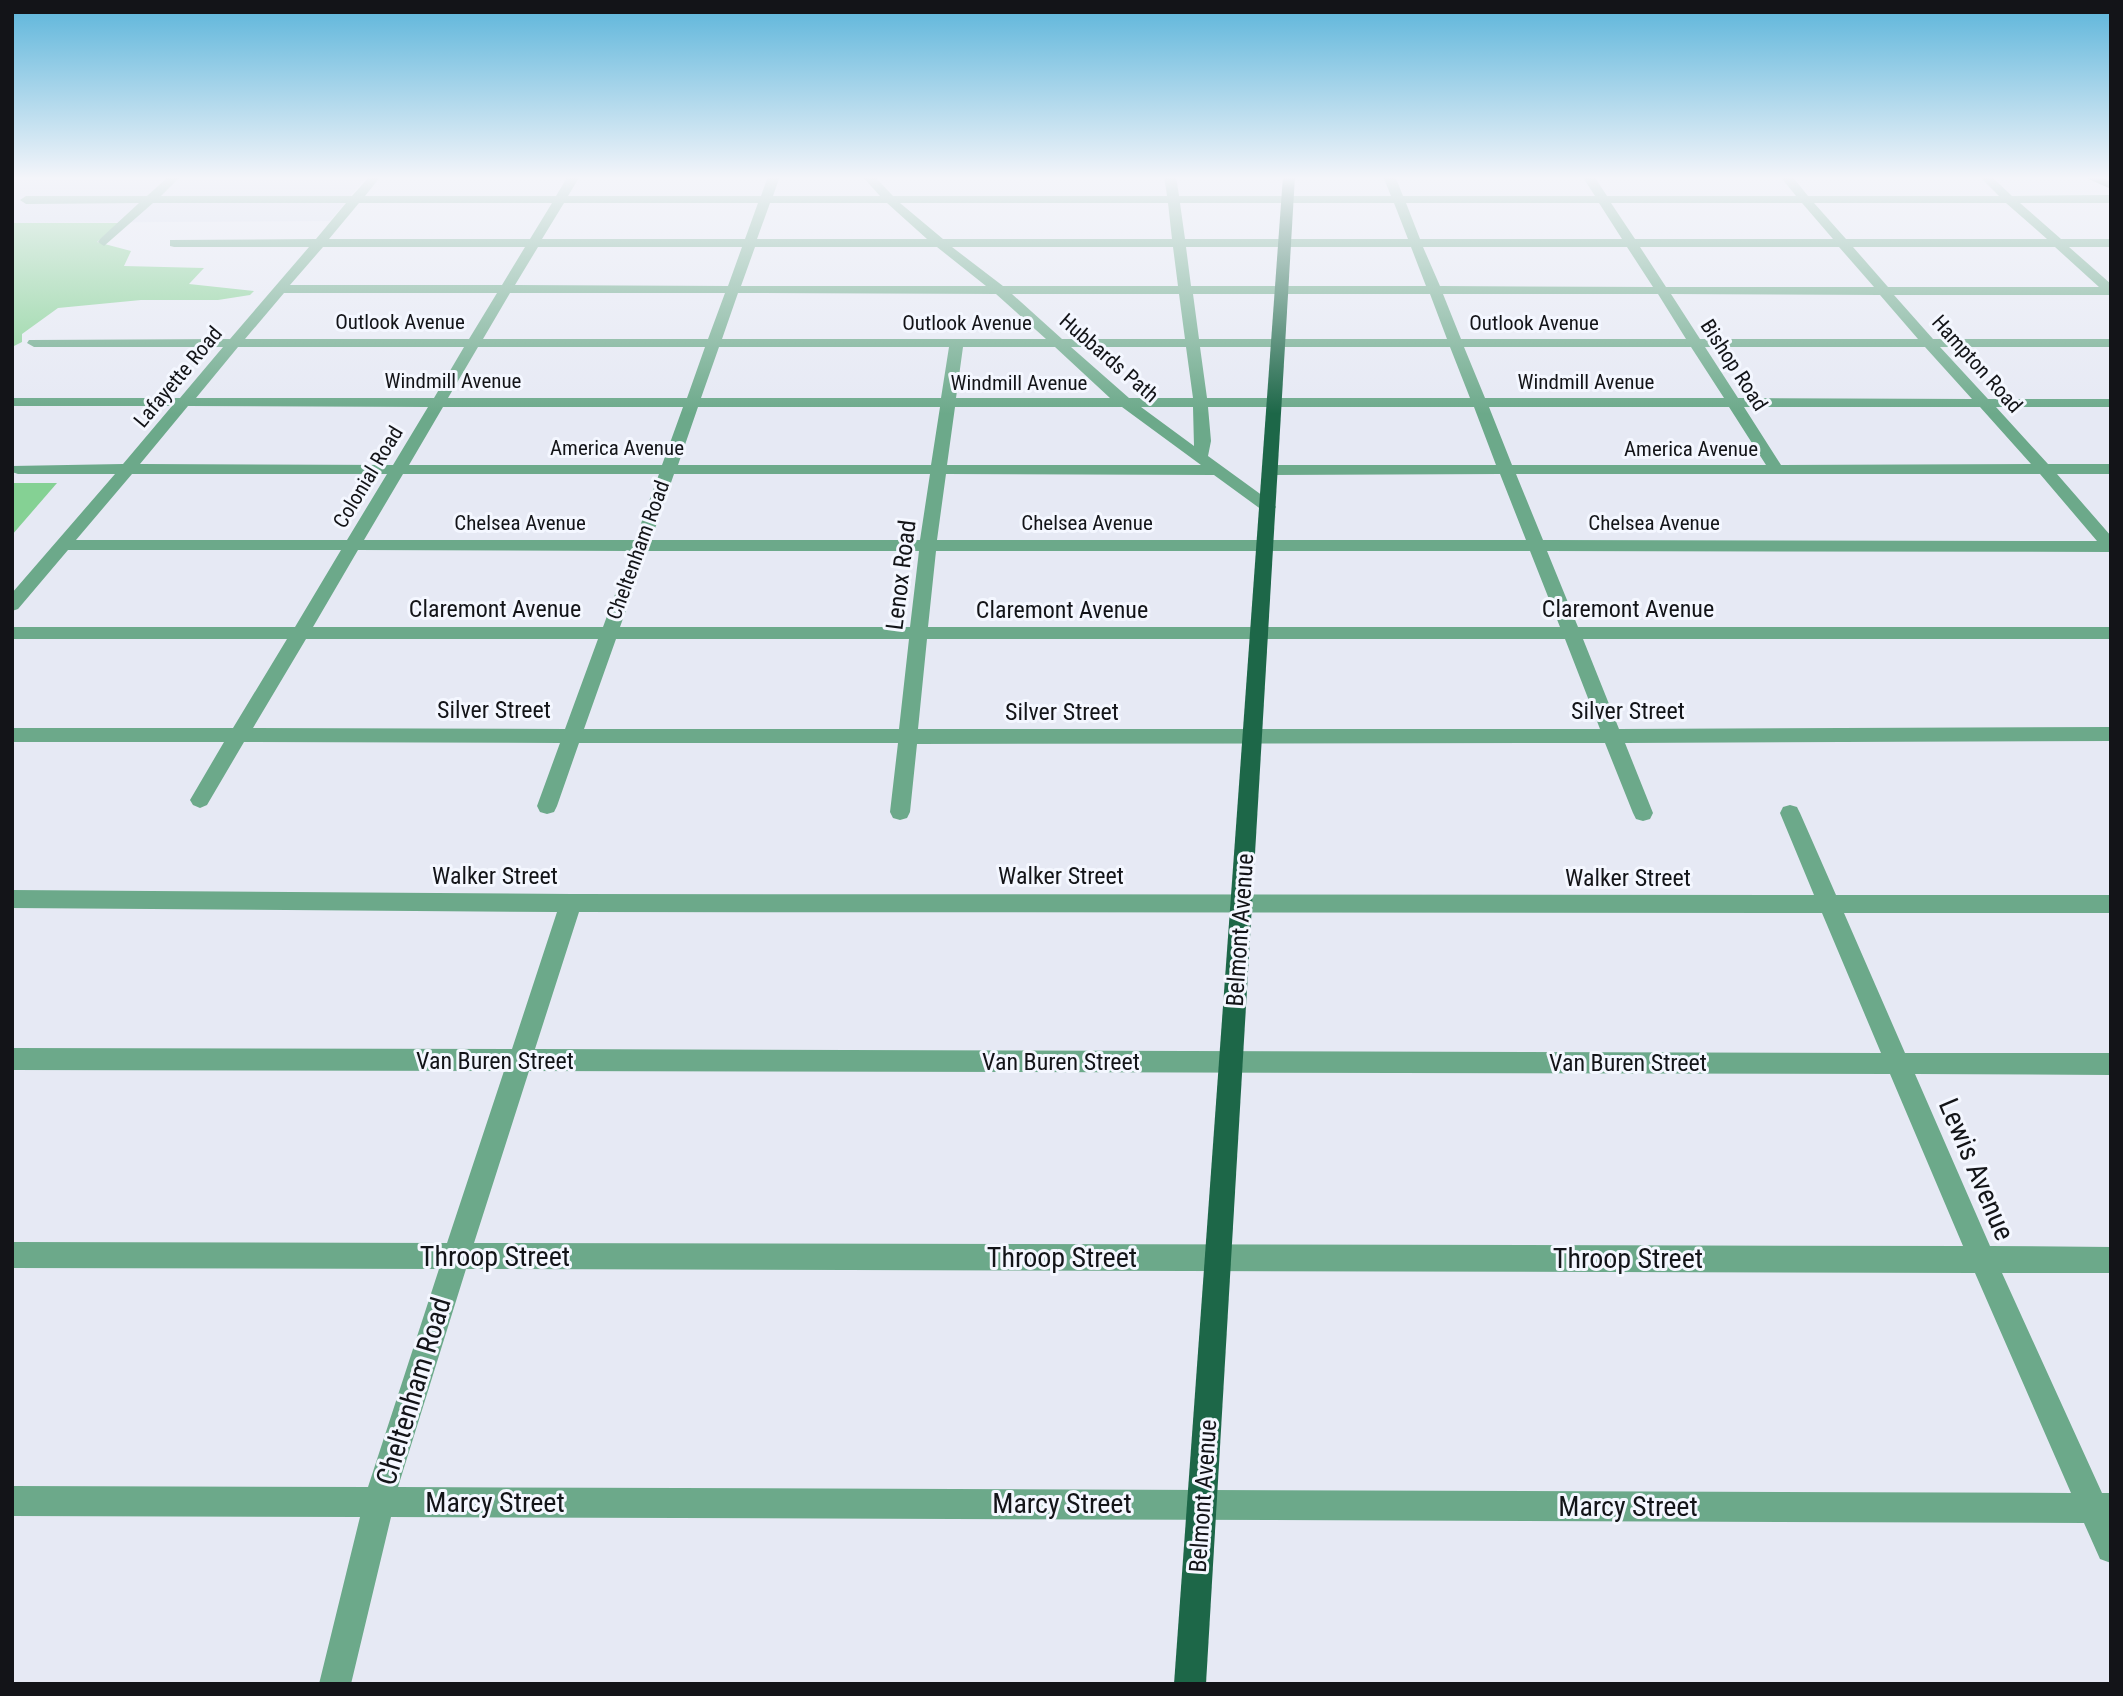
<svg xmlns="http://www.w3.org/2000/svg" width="2123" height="1696" font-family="'Roboto Condensed',sans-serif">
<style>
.built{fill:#d7ddee}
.forest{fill:#85d194}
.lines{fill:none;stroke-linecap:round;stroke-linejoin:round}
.minor{fill:#6ca98a;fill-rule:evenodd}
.major{fill:#1d6748;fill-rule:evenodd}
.labels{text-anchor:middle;stroke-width:6;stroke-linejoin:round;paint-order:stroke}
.far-street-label{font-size:21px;fill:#131418;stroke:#f4f7ff}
.street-label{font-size:24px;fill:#131418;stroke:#f4f7ff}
.near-street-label{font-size:28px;fill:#131418;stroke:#f4f7ff}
</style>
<rect width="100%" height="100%" fill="#e6e9f4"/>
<path class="built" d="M12,176H367L330,221L12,223Z"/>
<g class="forest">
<path d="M12,223H119L97,242L131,251L124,266L204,268L189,284L254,291L250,295L218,300H141L58,308L22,334V342L12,347Z"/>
<path d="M12,483H57L12,535Z"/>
</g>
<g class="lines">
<g class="minor">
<path d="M169,176H181L161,196H352L370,176H381L365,196H556L568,176H580L568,196H761L768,176H780L773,196H880L862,176H874L893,196H1167L1164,176H1176L1179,196H1391L1383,176H1395L1403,196H1595L1582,176H1594L1607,196H1796L1780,176H1792L1808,196H1999L1979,176H1991L2012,196L2111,195V203H2020L2061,239H2111V247H2069L2111,284V295H1894L1933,339H2111V347H1940L1988,399H2111V407H1996L2048,464H2111V474H2057L2111,536V552L1547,551L1578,627H2111V639H1583L1619,729L2111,727V741L1625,743L1653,813L1650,819L1643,821L1636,819L1633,813L1605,743L917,744L910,812L907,818L900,820L893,818L890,812L898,743H579L557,806L554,812L547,814L540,812L537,806L560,743L244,742L207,805L200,808L193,805L190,800L224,742H12V728H233L287,639H12V627H295L341,550H68L18,609L12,611V593L115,474H18L12,472V466L123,464L172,406H12V398H180L223,347H34L27,343L29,340L230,339L309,247H174L170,246V240L316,239L346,203H153L104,246L98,242L100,239L139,203L26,204L20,200L26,196H147ZM359,203H552L530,239H329ZM564,203H758L745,239H542ZM770,203H887L927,239H757ZM900,203H1168L1172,239H943ZM1180,203H1394L1408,239H1185ZM1406,203H1599L1622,239H1420ZM1611,203H1802L1833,239H1635ZM1814,203H2006L2047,239H1846ZM323,247H525L502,285H290ZM538,247H742L728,286L515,285ZM755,247H937L986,286H741ZM952,247H1173L1178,286H1003ZM1186,247H1411L1426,286H1191ZM1423,247H1627L1653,287L1440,286ZM1640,247H1839L1874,287H1666ZM1853,247H2055L2099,287H1888ZM284,293H497L469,339H245ZM510,293H725L708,339H483ZM738,293L996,294L1046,339H722ZM1012,294H1179L1185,339H1062ZM1193,294H1430L1447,339H1199ZM1443,294H1658L1686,339H1461ZM1671,294L1880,295L1918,339H1700ZM238,347H464L434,398H196ZM478,347H705L687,398H448ZM719,347H949L941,398H701ZM963,347H1055L1110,398H956ZM1071,347H1186L1193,398H1129ZM1200,347H1450L1470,398H1207ZM1464,347H1691L1724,398H1485ZM1705,347H1925L1972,399L1738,398ZM188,406L428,407L393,465L140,464ZM443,407H683L662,465H409ZM698,407H940L931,465H678ZM955,407H1122L1201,465H947ZM1141,407H1193L1194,446ZM1208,407H1474L1496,465H1271L1263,470L1271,475L1500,474L1526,540H937L946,474L1214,475L1262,510H1274L1276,507L1274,504L1208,456L1211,441ZM1489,407H1729L1766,465H1512ZM1744,407H1980L2031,464L1781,465ZM132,474H387L347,540H76ZM403,474H659L635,540H364ZM674,474H930L920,540H651ZM1516,474H2040L2097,541L1543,540ZM358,550L631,551L603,627H313ZM647,551H919L910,627H620ZM936,551H1530L1560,627H928ZM306,639H598L565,729L253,728ZM616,639H909L899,729H584ZM927,639H1565L1600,729H918Z"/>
<path d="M1790,805L1797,807L1800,813L1836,895H2111V913H1844L1905,1053H2111V1075L1915,1074L1990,1246L2111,1247V1273H2002L2102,1493H2111V1563L2100,1559L2084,1523L391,1517L351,1684H319L360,1517L12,1516V1486L368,1487L439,1269L12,1268V1242L447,1243L504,1071L12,1070V1048L512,1049L557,912L12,908V890L571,894L1814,895L1780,813L1783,807ZM579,912L1822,913L1881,1053L535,1049ZM529,1071L1890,1074L1963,1246L474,1243ZM466,1269L1975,1273L2071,1493L398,1487Z"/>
</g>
<g class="major">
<path d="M1283,176H1295L1206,1684H1174Z"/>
<path d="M2082,176H2098L2111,182V189Z"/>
</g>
</g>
<linearGradient id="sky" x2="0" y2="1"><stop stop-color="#5ab4da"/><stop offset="0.43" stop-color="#f4f5fa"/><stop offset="1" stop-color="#f4f5fa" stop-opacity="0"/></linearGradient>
<rect width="2123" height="414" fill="url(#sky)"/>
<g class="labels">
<g class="far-street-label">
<text x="400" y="329">Outlook Avenue</text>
<text x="967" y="330">Outlook Avenue</text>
<text x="1534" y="330">Outlook Avenue</text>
<text transform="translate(1109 358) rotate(41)" y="7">Hubbards Path</text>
<text transform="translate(1977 364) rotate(48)" y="7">Hampton Road</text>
<text transform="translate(1734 365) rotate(57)" y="7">Bishop Road</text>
<text transform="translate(178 377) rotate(-50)" y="7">Lafayette Road</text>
<text x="453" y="388">Windmill Avenue</text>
<text x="1586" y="389">Windmill Avenue</text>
<text x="1019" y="390">Windmill Avenue</text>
<text x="617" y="455">America Avenue</text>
<text x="1691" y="456">America Avenue</text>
<text transform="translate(368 477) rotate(-59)" y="7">Colonial Road</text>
<text x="520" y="530">Chelsea Avenue</text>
<text x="1087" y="530">Chelsea Avenue</text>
<text x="1654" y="530">Chelsea Avenue</text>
<text transform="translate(638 550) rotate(-70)" y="7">Cheltenham Road</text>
</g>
<g class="street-label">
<text transform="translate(901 575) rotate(-83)" y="8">Lenox Road</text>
<text x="495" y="617">Claremont Avenue</text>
<text x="1628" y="617">Claremont Avenue</text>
<text x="1062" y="618">Claremont Avenue</text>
<text x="494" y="718">Silver Street</text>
<text x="1628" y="719">Silver Street</text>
<text x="1062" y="720">Silver Street</text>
<text x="495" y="884">Walker Street</text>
<text x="1061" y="884">Walker Street</text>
<text x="1628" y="886">Walker Street</text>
<text transform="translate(1240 930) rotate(-86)" y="8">Belmont Avenue</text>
<text x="495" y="1069">Van Buren Street</text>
<text x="1061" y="1070">Van Buren Street</text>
<text x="1628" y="1071">Van Buren Street</text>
<text transform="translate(1203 1496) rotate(-86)" y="8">Belmont Avenue</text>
</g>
<g class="near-street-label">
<text transform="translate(1977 1169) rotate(67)" y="10">Lewis Avenue</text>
<text x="495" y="1266">Throop Street</text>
<text x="1062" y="1267">Throop Street</text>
<text x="1628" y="1268">Throop Street</text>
<text transform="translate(413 1391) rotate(-73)" y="10">Cheltenham Road</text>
<text x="495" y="1512">Marcy Street</text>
<text x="1062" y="1513">Marcy Street</text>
<text x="1628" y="1516">Marcy Street</text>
</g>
</g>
<rect width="2123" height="1696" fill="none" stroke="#131418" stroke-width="28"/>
</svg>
